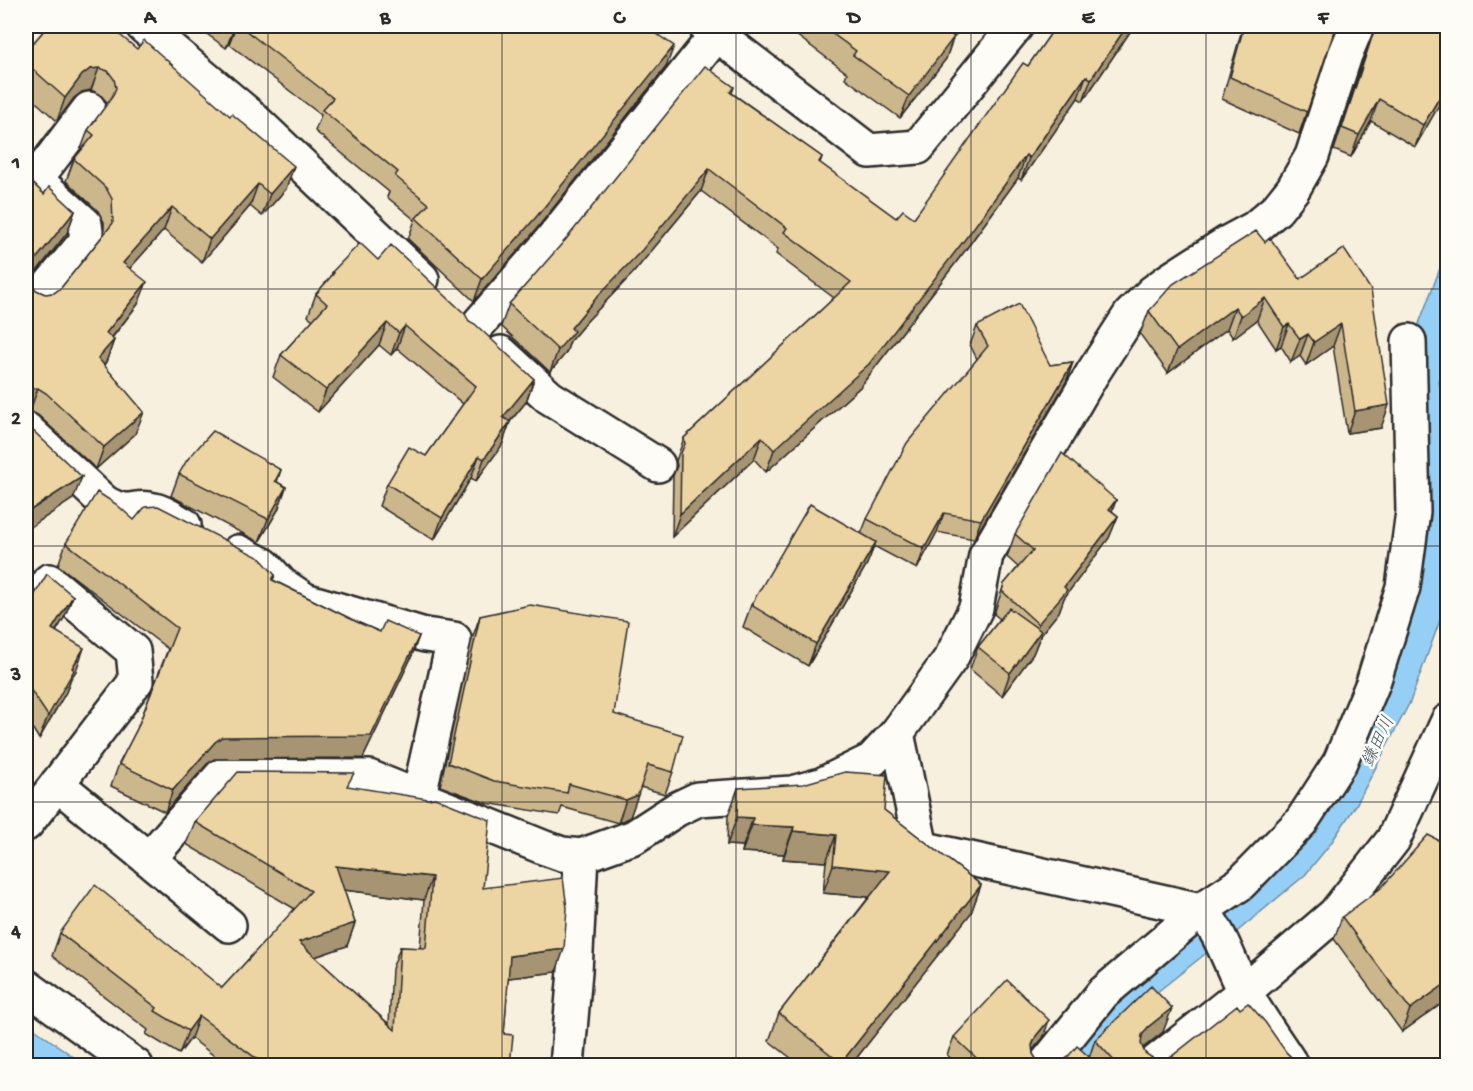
<svg xmlns="http://www.w3.org/2000/svg" width="1473" height="1091" font-family="'Gochi Hand','Klee One',sans-serif">
<style>
.built{fill:#f5e8cc}
.water{fill:#96cff5;stroke:#6b8da4;stroke-width:1.5}
.lines{fill:none;stroke-linecap:round;stroke-linejoin:round}
.minor-casing{stroke:#2b2b2b;stroke-width:38}
.minor{stroke:#fdfcf7;stroke-width:33}
.wall{fill:#ccb68c;stroke:#2b2b2b;stroke-width:1.5;fill-rule:evenodd}
.shaded-wall{fill:#a69472;stroke:#2b2b2b;stroke-width:1.5}
.building{fill:#edd4a3;stroke:#2b2b2b;stroke-width:1.5;fill-rule:evenodd}
.grid{fill:none;stroke:#2b2b2b;stroke-width:1.5;stroke-opacity:0.55}
.labels{text-anchor:middle;stroke-width:5;stroke-linejoin:round;paint-order:stroke}
.water-label{font-size:18px;font-style:italic;fill:#4b5c68;stroke:#fdfcf7}
.neatline{fill:none;stroke:#2b2b2b;stroke-width:2}
.grid-label{font-size:20px;text-anchor:middle;font-weight:bold;fill:#2b2b2b}
</style>
<rect width="100%" height="100%" fill="#f8f0de"/>
<filter id="ink" filterUnits="userSpaceOnUse"><feTurbulence type="fractalNoise" baseFrequency=".0167" numOctaves="2"/><feDisplacementMap in="SourceGraphic" scale="12" xChannelSelector="R" yChannelSelector="G"/><feConvolveMatrix kernelMatrix="1 2 1 2 8 2 1 2 1" color-interpolation-filters="sRGB"/></filter>
<g filter="url(#ink)">
<path class="built" d="M26,1052L45,1065H26Z"/>
<g class="water">
<path d="M1447,250V351L1439,382L1448,425L1447,590L1439,623L1410,702L1356,805L1331,843L1305,875L1239,930L1209,951L1118,1023L1080,1065L1053,1066L1121,981L1225,916L1264,886L1313,831L1344,784L1396,668L1416,594L1417,329Z"/>
<path d="M26,1023L85,1065H45L26,1052Z"/>
</g>
<g class="lines">
<g class="minor-casing">
<g id="minor">
<path d="M143,26L248,114L422,279"/>
<path d="M706,26L869,151L918,147L1016,26"/>
<path d="M26,171L85,224L87,240L39,298"/>
<path d="M35,180L89,109"/>
<path d="M474,329L544,249L717,34"/>
<path d="M501,353L549,397L658,465"/>
<path d="M26,429L104,502C129,518 133,504 154,510C164,512 175,520 184,525"/>
<path d="M238,552L264,565L281,584L305,600L425,635L454,639L418,799"/>
<path d="M49,581L133,651L136,681L57,784L229,925"/>
<path d="M897,733L951,658L976,608L986,555L1092,374L1130,315L1153,292L1168,281L1227,243L1255,228L1277,209L1293,189L1312,156L1345,55L1357,26"/>
<path d="M26,824L57,784"/>
<path d="M149,859L221,776L369,777L545,848L562,854L581,856"/>
<path d="M26,986L136,1066"/>
<path d="M567,1066L575,971L581,856L634,837L677,809L698,799L792,793L821,785L872,760L897,733L921,848L1201,910C1222,933 1230,965 1244,991C1258,1017 1276,1041 1292,1066"/>
<path d="M1044,1066L1103,993L1201,910L1240,884L1301,822L1340,762L1373,683L1403,587L1413,512L1409,341"/>
<path d="M1151,1066L1244,992L1335,914L1393,840L1448,721"/>
</g>
</g>
<use href="#minor" class="minor"/>
</g>
<g class="wall">
<path d="M48,26L286,189L262,216L250,206L202,262L164,230L130,268L138,304L112,338L114,340L106,362L104,365L135,434L96,469L38,415L30,411H26V177L44,194L75,211L67,233L29,280L36,290L45,294L54,293L61,288L104,234V222L98,211L66,181L74,159L80,152L88,130L107,105L106,101L100,94L91,90L82,92L74,98L57,121L26,93V51Z"/>
<path d="M196,26H654L658,28L656,33L666,67L530,237L474,301L408,239L415,220L387,197L389,192L315,131L321,115L229,44L226,48Z"/>
<path d="M784,26H963L953,38L946,59L900,118L845,78L847,73Z"/>
<path d="M1056,26H1134L1083,101L1078,98L1021,180L1018,178L964,252L860,387L766,472L754,459L672,537L673,476L677,466L676,461L684,438L834,298L776,254L778,249L701,191L634,272L587,321L570,341L566,353L550,372L501,326L509,304L734,87L732,93L822,157L820,163L896,218H914L1028,66Z"/>
<path d="M1243,26H1337L1331,40L1299,134L1222,99Z"/>
<path d="M1375,26H1448V97L1445,95L1415,147L1371,121L1351,157L1334,150L1363,62L1375,29Z"/>
<path d="M1344,249L1381,428L1347,433L1333,346L1306,365L1300,356L1291,362L1281,346L1276,349L1257,320L1233,338L1227,329L1168,373L1140,334L1149,311L1300,279Z"/>
<path d="M378,260L469,321L534,379L526,402L510,422L502,445L476,481L471,478L434,540L379,506L387,484L426,456L463,404L397,348L391,355L379,345L318,412L273,377L281,355L313,320L308,316L316,294L331,277L332,272Z"/>
<path d="M977,326L1050,365L1073,362L1066,382L974,539L937,532L917,569L874,546L867,564L808,666L743,627L751,605L861,534L867,519L977,359L970,345Z"/>
<path d="M281,470L277,482L286,487L278,510L259,542L171,496L179,474Z"/>
<path d="M1116,500L1112,511L1118,516L1109,538L1064,598L1059,612L1041,634L1033,654L1002,696L970,669L978,647L1000,619L994,614L1004,584L1018,567L1007,557L1015,534Z"/>
<path d="M134,520L275,575L273,580L357,622L380,632L419,636L411,658L363,758L214,759L207,764L165,812L111,786L119,764L137,729L168,649L58,565L66,543Z"/>
<path d="M73,596L64,618L56,632L76,671L71,678L66,692L39,739L26,718V609Z"/>
<path d="M480,616L614,714L673,772L665,794L640,787L630,817L618,823L562,807L559,815L486,803L440,786L472,639Z"/>
<path d="M349,787L483,888L556,972L508,978L504,1034L510,1065H226L191,1038L179,1054L146,1034L148,1030L52,956L60,933L222,988L295,909L186,844L195,822ZM344,890L424,900L420,948L400,947L392,969L389,1024L315,957L347,946L355,923Z"/>
<path d="M738,788L884,810L981,885L971,913L851,1065H800L769,1041L779,1013L869,897L823,893L826,862L783,859L784,854L742,852L743,846L727,845L728,816Z"/>
<path d="M1342,917L1448,999L1402,1032L1334,939Z"/>
<path d="M1240,1009L1292,1058L1304,1065H1328H1058L1089,1058L1095,1040L1163,1032L1143,1048L1145,1053L1154,1059L1163,1060L1172,1056Z"/>
<path d="M954,1037L1043,1038L1033,1050V1054L1038,1062L1045,1065H959L947,1055Z"/>
</g>
<g class="shaded-wall">
<path d="M235,26H236L229,44L226,48Z"/>
<path d="M954,26H963L953,38L946,59L900,118L909,96Z"/>
<path d="M1127,26H1134L1083,101L1091,79Z"/>
<path d="M674,46L666,67L530,237L474,301L482,279Z"/>
<path d="M99,68L91,90L82,92L74,98L57,121L65,98L82,75L90,69Z"/>
<path d="M1086,76L1078,98L1021,180L1029,158Z"/>
<path d="M1448,83V89L1445,95L1415,147L1423,125Z"/>
<path d="M1379,99L1371,121L1351,157L1359,135Z"/>
<path d="M1026,155L1018,178L964,252L860,387L766,472L774,450Z"/>
<path d="M294,166L286,189L262,216L270,194Z"/>
<path d="M709,169L701,191L634,272L587,321L570,341L566,353L550,372L558,350L571,328L595,299Z"/>
<path d="M258,184L250,206L202,262L210,239Z"/>
<path d="M172,207L164,230L115,285L123,263Z"/>
<path d="M75,211L67,233L26,285V282L32,264Z"/>
<path d="M147,282L138,304L98,355L106,333Z"/>
<path d="M1265,298L1257,320L1233,338L1241,316Z"/>
<path d="M1235,307L1227,329L1168,373L1177,350Z"/>
<path d="M387,323L379,345L318,412L326,390Z"/>
<path d="M1289,324L1281,346L1276,349L1284,327Z"/>
<path d="M1341,324L1333,346L1306,365L1314,342Z"/>
<path d="M405,326L397,348L391,355L399,333Z"/>
<path d="M1308,334L1300,356L1291,362L1300,339Z"/>
<path d="M114,340L106,362L90,380L98,358Z"/>
<path d="M1073,362L1066,382L974,539L981,520Z"/>
<path d="M534,379L526,402L495,439L503,417Z"/>
<path d="M38,388L30,411H26V391L28,389Z"/>
<path d="M1389,405L1381,428L1347,433L1355,411Z"/>
<path d="M144,412L135,434L96,469L104,447Z"/>
<path d="M510,422L502,445L476,481L484,459Z"/>
<path d="M762,437L754,459L672,537L680,514Z"/>
<path d="M479,456L471,478L434,540L442,518Z"/>
<path d="M82,477L73,499L26,530V513Z"/>
<path d="M286,487L278,510L259,542L268,519Z"/>
<path d="M1116,500L1108,522L1109,509Z"/>
<path d="M944,513L937,532L917,569L924,549Z"/>
<path d="M1118,516L1109,538L1064,598L1059,612L1041,634L1033,654L1002,696L1010,673L1030,646L1038,624L1064,587Z"/>
<path d="M876,542L867,564L808,666L816,644Z"/>
<path d="M73,596L64,618L43,651L52,629Z"/>
<path d="M419,636L411,658L363,758L214,759L207,764L165,812L173,790L215,742L222,737Z"/>
<path d="M84,648L76,671L71,678L66,692L39,739L48,716L72,668Z"/>
<path d="M638,795L630,817L618,823L626,800Z"/>
<path d="M737,817L753,818L743,846L727,845Z"/>
<path d="M752,825L794,827L784,854L742,852Z"/>
<path d="M793,831L836,835L826,862L783,859Z"/>
<path d="M833,865L890,871L880,898L823,893Z"/>
<path d="M336,866L432,877L424,900L328,888Z"/>
<path d="M981,885L971,913L851,1065H840L841,1063Z"/>
<path d="M355,923L347,946L291,965L299,942Z"/>
<path d="M564,949L556,972L501,979L510,956Z"/>
<path d="M1448,982V999L1402,1032L1410,1009Z"/>
<path d="M1172,1008L1163,1032L1139,1051L1142,1035L1148,1027Z"/>
<path d="M199,1016L191,1038L179,1054L188,1031Z"/>
<path d="M1049,1020L1043,1038L1029,1054L1036,1036Z"/>
</g>
<g class="building">
<path d="M48,26H109L137,49L144,40L230,116L232,114L294,166L270,194L258,184L210,239L172,207L123,263L147,282L106,333L114,340L98,358L144,412L104,447L46,393L38,388L28,389L26,391V177L44,194L49,187L75,211L32,264L29,273V282L36,290L45,294L54,293L61,288L113,223L112,199L106,188L74,159L94,135L88,130L112,97L116,88L114,79L108,71L99,68L90,69L82,75L65,98L26,63V51Z"/>
<path d="M240,26H654L658,28L654,32L674,46L537,216L482,279L416,218L429,204L395,176L398,172L322,110L333,98Z"/>
<path d="M822,26H954L949,33L954,37L909,96L853,55L856,51Z"/>
<path d="M1056,26H1127L1091,79L1086,76L1029,158L1026,155L972,230L869,364L774,450L762,437L680,514L681,453L685,444L684,438L851,282L784,232L787,228L709,169L642,250L595,299L571,328L574,331L558,350L509,304L567,238L705,66L734,87L730,92L822,157L819,162L896,218L903,210L914,218L1023,63L1028,66Z"/>
<path d="M1244,26H1336L1307,112L1230,77Z"/>
<path d="M1376,26H1448V83L1423,125L1379,99L1359,135L1342,128L1371,40Z"/>
<path d="M1256,231L1265,242L1270,238L1300,279L1344,249L1371,290L1389,405L1355,411L1341,324L1314,342L1308,334L1300,339L1289,324L1284,327L1265,298L1241,316L1235,307L1177,350L1149,311L1173,284Z"/>
<path d="M360,243L378,260L391,245L465,314L469,321L475,324L534,379L503,417L510,422L484,459L479,456L442,518L387,484L409,447L426,456L476,386L405,326L399,333L387,323L326,390L281,355L327,304L316,294L334,273L332,272Z"/>
<path d="M1019,304L1050,365L1073,362L981,520L944,513L924,549L867,519L907,443L988,346L977,326Z"/>
<path d="M26,424L82,477L26,513Z"/>
<path d="M213,431L281,470L275,481L286,487L268,519L179,474L187,460Z"/>
<path d="M1062,453L1116,500L1109,509L1118,516L1064,587L1067,590L1038,624L1002,591L1004,584L1033,550L1015,534Z"/>
<path d="M97,492L116,504L134,520L145,507L158,506L260,558L275,575L272,580L357,622L380,632L385,621L419,636L371,736L222,737L215,742L173,790L119,764L137,729L177,628L66,543Z"/>
<path d="M810,504L876,542L816,644L751,605Z"/>
<path d="M47,574L73,596L52,629L84,648L72,668L74,670L48,716L26,683V609Z"/>
<path d="M530,605L628,621L614,714L683,735L673,772L648,765L638,795L626,800L569,784L567,793L494,781L448,763L480,616Z"/>
<path d="M1009,608L1041,631L1010,673L978,647Z"/>
<path d="M238,772L354,773L347,786L428,799L435,798L490,820L483,888L563,878L567,908L564,949L510,956L504,1034L513,1035L510,1065H265L199,1016L188,1031L155,1011L157,1008L60,933L95,885L222,988L311,891L195,822ZM336,866L432,877L426,948L400,947L395,1030L299,942L355,923Z"/>
<path d="M845,772L887,775L884,810L981,885L841,1063L779,1013L890,871L833,865L836,835L793,831L794,827L752,825L753,818L737,817L738,788L803,784Z"/>
<path d="M1428,835L1448,845V982L1410,1009L1342,917L1381,888Z"/>
<path d="M1007,980L1049,1020L1036,1036L1032,1045L1033,1054L1038,1062L1045,1065H984L954,1037Z"/>
<path d="M1151,986L1172,1008L1148,1027L1142,1035L1141,1044L1145,1053L1154,1059L1163,1060L1172,1056L1237,1005L1240,1009L1248,1003L1265,1022L1286,1052L1292,1058L1300,1060L1304,1065L1312,1059L1328,1065H1118L1095,1040Z"/>
<path d="M1077,1046L1098,1065H1058L1065,1060Z"/>
</g>
</g>
<path class="grid" d="M268,26V1066M502,26V1066M736,26V1066M971,26V1066M1206,26V1066M26,289H1448M26,546H1448M26,802H1448"/>
<g class="labels">
<g class="water-label">
<text transform="translate(1377 741) rotate(-65)" y="6">鎌田川</text>
</g>
</g>
<rect width="1473" height="1091" fill="none" stroke="#fdfcf7" stroke-width="66"/>
<rect x="33" y="33" width="1407" height="1025" class="neatline"/>
<g class="grid-label">
<text x="150" y="23">A</text>
<text x="385" y="23">B</text>
<text x="619" y="23">C</text>
<text x="854" y="23">D</text>
<text x="1088" y="23">E</text>
<text x="1323" y="23">F</text>
<text x="16" y="168">1</text>
<text x="16" y="424">2</text>
<text x="16" y="680">3</text>
<text x="16" y="937">4</text>
</g>
</svg>
